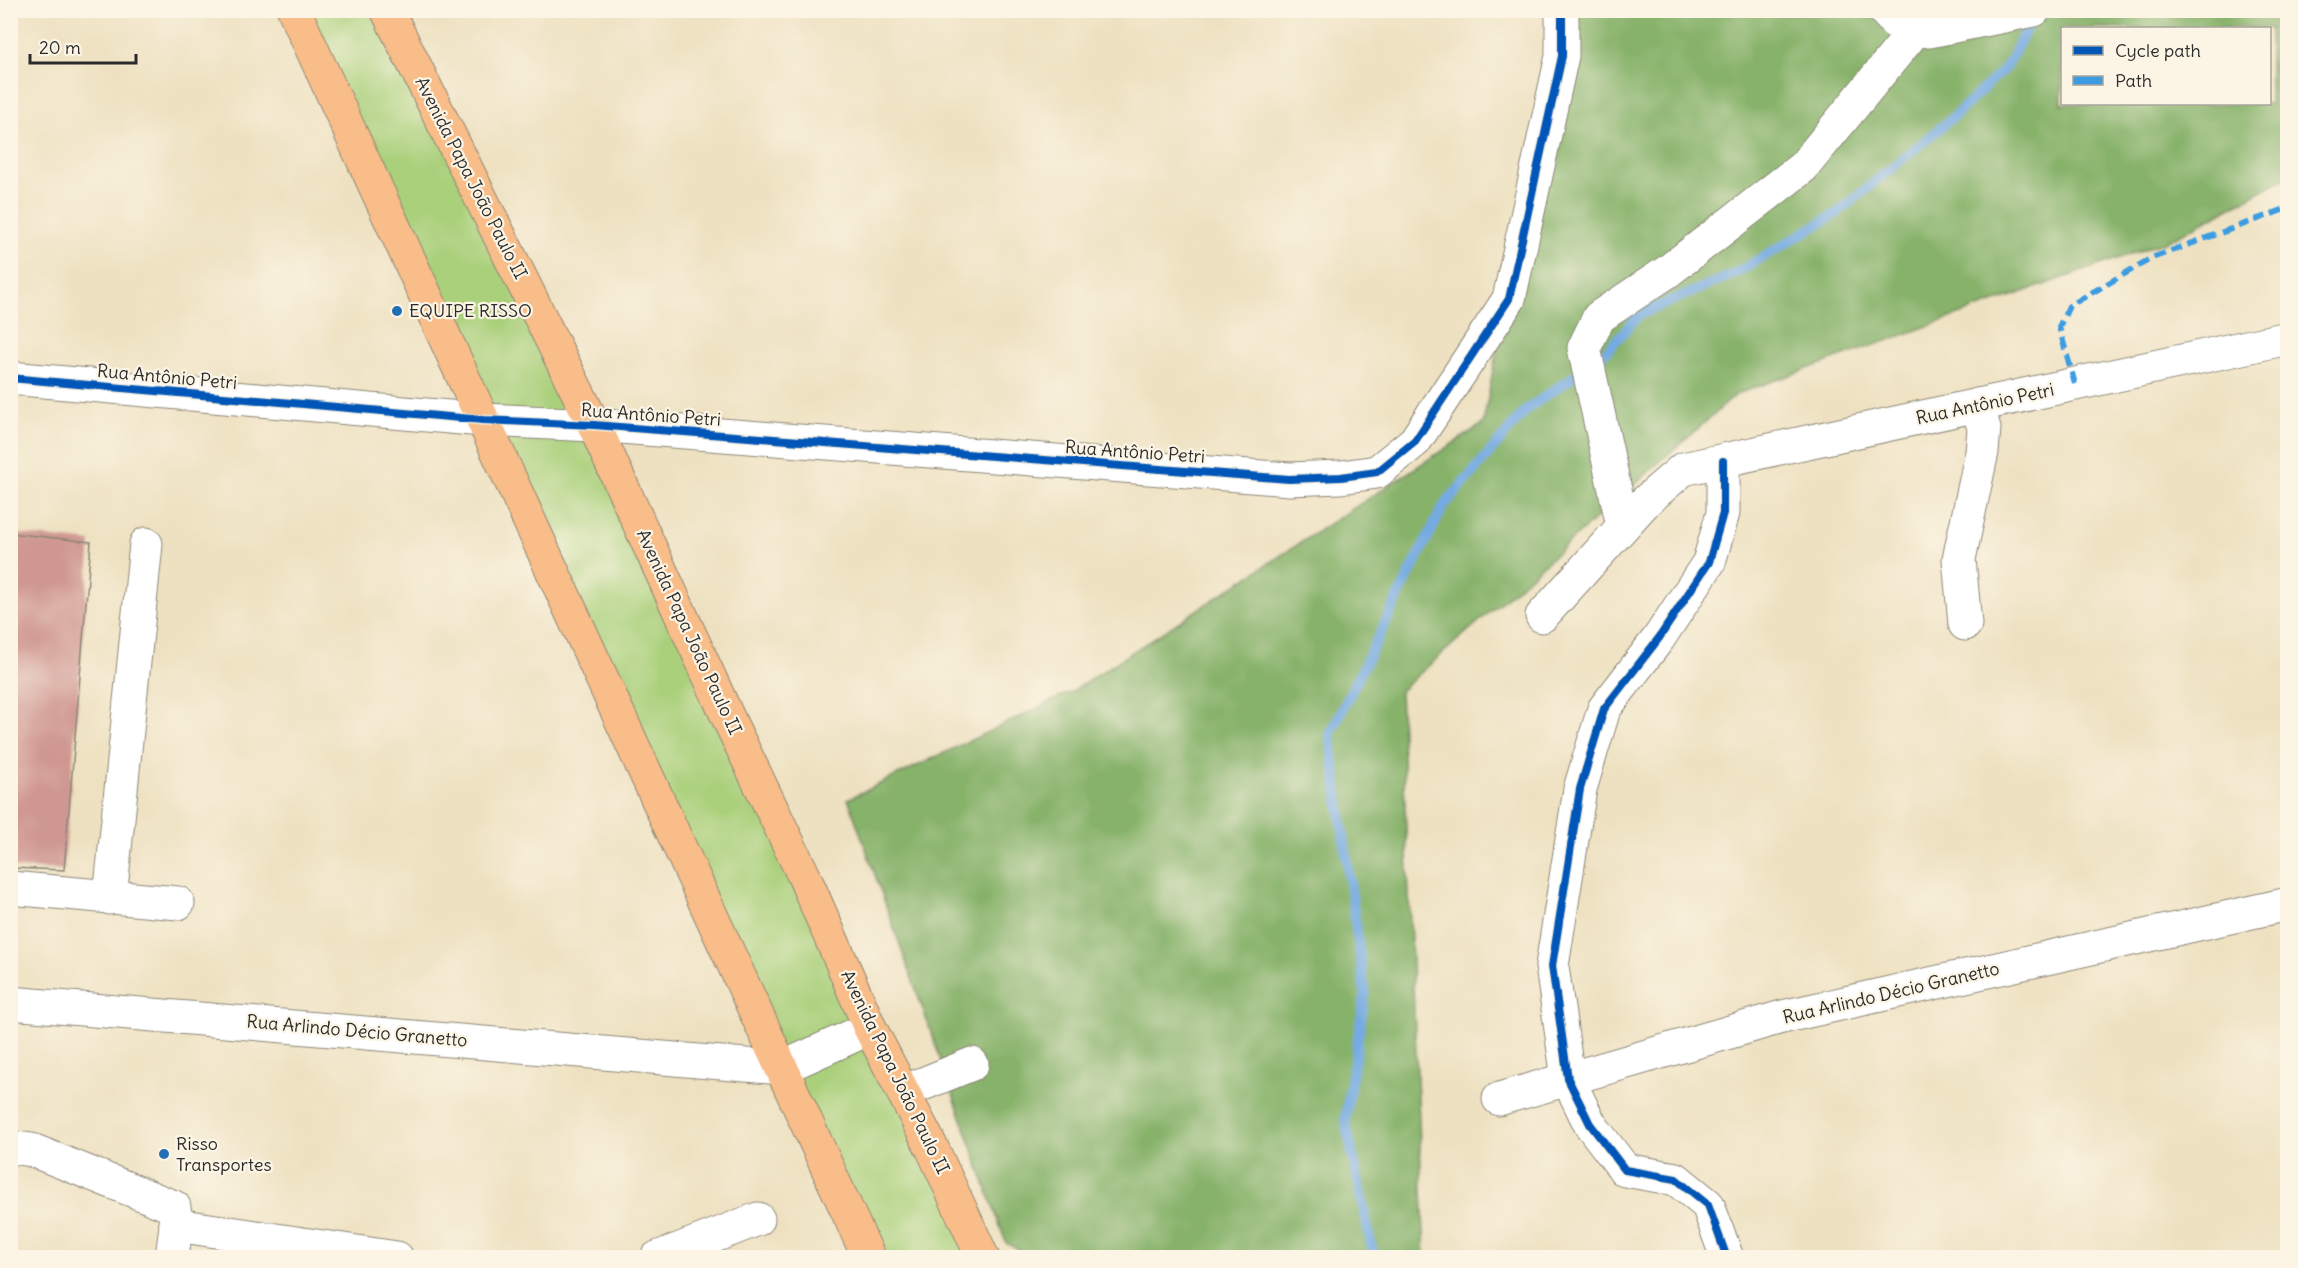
<svg xmlns="http://www.w3.org/2000/svg" width="2298" height="1268" font-family="Delius,sans-serif">
<style>
.green{fill:#aad07b;stroke:#6a7e53;stroke-width:1.5}
.forest{fill:#87b26b;stroke:#596e4b;stroke-width:1.5;fill-rule:evenodd}
.lines{fill:none;stroke-linecap:round;stroke-linejoin:round}
.stream{stroke:#75aae2;stroke-width:10}
.building{fill:#cf9791}
.minor-casing{stroke:#8c8676;stroke-width:35}
.major-casing{stroke:#8c8676;stroke-width:35}
.minor{stroke:#fff;stroke-width:33}
.major{stroke:#f8bd88;stroke-width:33}
.quiet{stroke:#3d9ce1;stroke-width:6;stroke-dasharray:12 6;stroke-linecap:butt}
.cycleway-casing{stroke:#fcf5e5;stroke-width:11}
.cycleway{stroke:#0057b8;stroke-width:8}
.poi-dot{fill:#1f6fb2;stroke:#fcf5e5;stroke-width:2}
.labels{text-anchor:middle;stroke-width:4.5;stroke-linejoin:round;paint-order:stroke}
.street-label{font-size:18px;fill:#2b2b2b;stroke:#fcf5e5}
.poi-label{font-size:18px;fill:#2b2b2b;stroke:#fcf5e5;text-anchor:start}
</style>
<rect width="100%" height="100%" fill="#fcf5e5"/>
<filter id="ink" filterUnits="userSpaceOnUse"><feTurbulence type="fractalNoise" baseFrequency=".0167" numOctaves="2"/><feDisplacementMap in="SourceGraphic" scale="12" xChannelSelector="R" yChannelSelector="G"/><feConvolveMatrix kernelMatrix="1 2 1 2 8 2 1 2 1" color-interpolation-filters="sRGB"/></filter>
<filter id="wash" filterUnits="userSpaceOnUse"><feTurbulence type="fractalNoise" baseFrequency=".008" numOctaves="4" result="noise"/><feDisplacementMap in="SourceGraphic" scale="24" xChannelSelector="R" yChannelSelector="G"/><feGaussianBlur stdDeviation="1.35" result="paint"/><feColorMatrix in="noise" values="0 0 0 0 0 0 0 0 0 0 0 0 0 0 0 0 0 1.4 0 .05"/><feComposite in="paint" operator="in"/></filter>
<g filter="url(#wash)">
<rect width="100%" height="100%" fill="#eee1c1"/>
<g class="green">
<path d="M299,11H383L588,422L487,416Z"/>
<path d="M490,425L592,429L866,1026L784,1063Z"/>
<path d="M868,1033L978,1257H874L787,1071Z"/>
</g>
<path class="forest" d="M1560,11H2287V177L2170,240L1737,394L1400,691L1425,1257L1033,1258L1006,1243L848,799L1071,692L1483,424ZM2062,28H2270V104H2062Z"/>
<g class="lines">
<path class="stream" d="M1374,1258L1345,1119L1365,994L1330,734L1443,507L1527,409L1600,358L1639,315L1736,273L1837,213L1958,113L2007,66L2032,18"/>
</g>
<g id="blocks">
<path class="building" d="M10,533L91,542L64,870L10,868Z"/>
</g>
</g>
<g filter="url(#ink)">
<use href="#blocks" fill-opacity="0" stroke="#8c8676" stroke-width="1.5"/>
<g class="lines">
<g class="minor-casing">
<g id="minor">
<path d="M1884,10L1895,22L1929,31L2034,10"/>
<path d="M10,378L483,420L594,425L1289,479L1341,477L1377,472L1415,441L1509,299L1562,56V10"/>
<path d="M1723,461V513L1709,562L1659,638L1604,709L1580,789L1552,966L1568,1079L1590,1124L1625,1170L1676,1179L1708,1205L1727,1258"/>
<path d="M1623,526L1584,348L1599,317L1667,272L1803,167L1917,28"/>
<path d="M1542,616L1646,501L1683,469L2288,338"/>
<path d="M1965,624L1959,559L1982,452L1984,428L1977,405"/>
<path d="M10,888L178,903"/>
<path d="M110,898L146,544"/>
<path d="M10,1003L782,1068L870,1028"/>
<path d="M903,1092L972,1064"/>
<path d="M1499,1099L1782,1017L2288,904"/>
<path d="M10,1147L32,1150L174,1207L176,1225L172,1258"/>
<path d="M176,1225L397,1258"/>
<path d="M657,1258L758,1219"/>
</g>
</g>
<g class="major-casing">
<g id="major">
<path d="M294,10L869,1258"/>
<path d="M387,10L594,425L730,722L804,876L870,1028L933,1150L983,1258"/>
</g>
</g>
<use href="#minor" class="minor"/>
<use href="#major" class="major"/>
<path class="quiet" d="M2075,384L2059,327L2069,306L2152,258L2288,208"/>
<g class="cycleway-casing">
<g id="cycleway">
<path d="M10,378L483,420L594,425L1289,479L1341,477L1377,472L1415,441L1509,299L1562,56V10"/>
<path d="M1723,461V513L1709,562L1659,638L1604,709L1580,789L1552,966L1568,1079L1590,1124L1625,1170L1676,1179L1708,1205L1727,1258"/>
</g>
</g>
<use href="#cycleway" class="cycleway"/>
</g>
</g>
<g class="poi-dot">
<circle cx="397" cy="311" r="6"/>
<circle cx="164" cy="1154" r="6"/>
</g>
<g class="labels">
<g class="street-label">
<text transform="translate(471 178) rotate(63)" y="6">Avenida Papa João Paulo II</text>
<text transform="translate(167 377) rotate(5)" y="6">Rua Antônio Petri</text>
<text transform="translate(1985 404) rotate(-12)" y="6">Rua Antônio Petri</text>
<text transform="translate(651 415) rotate(4)" y="6">Rua Antônio Petri</text>
<text transform="translate(1135 452) rotate(4)" y="6">Rua Antônio Petri</text>
<text transform="translate(689 632) rotate(65)" y="6">Avenida Papa João Paulo II</text>
<text transform="translate(1891 993) rotate(-13)" y="6">Rua Arlindo Décio Granetto</text>
<text transform="translate(357 1031) rotate(5)" y="6">Rua Arlindo Décio Granetto</text>
<text transform="translate(895 1072) rotate(64)" y="6">Avenida Papa João Paulo II</text>
</g>
<g class="poi-label">
<text x="409" y="317">EQUIPE RISSO</text>
<text x="176" y="1150">Risso<tspan x="176" dy="21">Transportes</tspan></text>
</g>
</g>
<rect width="2298" height="1268" fill="none" stroke="#fcf5e5" stroke-width="36"/>
<rect x="2061" y="27" width="210" height="78" fill="#fcf5e5" stroke="#a8a49b" stroke-width="1.5"/>
<rect x="2073" y="46" width="30" height="9" fill="#0057b8" stroke="#a8a49b" stroke-width="1.5"/>
<text x="2115" y="57" font-size="18" fill="#2b2b2b">Cycle path</text>
<rect x="2073" y="76" width="30" height="9" fill="#3d9ce1" stroke="#a8a49b" stroke-width="1.5"/>
<text x="2115" y="87" font-size="18" fill="#2b2b2b">Path</text>
<path d="M30 54v9h106v-9" fill="none" stroke="#2b2b2b" stroke-width="3"/>
<text x="39" y="54" font-size="18" fill="#2b2b2b" stroke="#fcf5e5" stroke-width="4.5" paint-order="stroke">20 m</text>
</svg>
